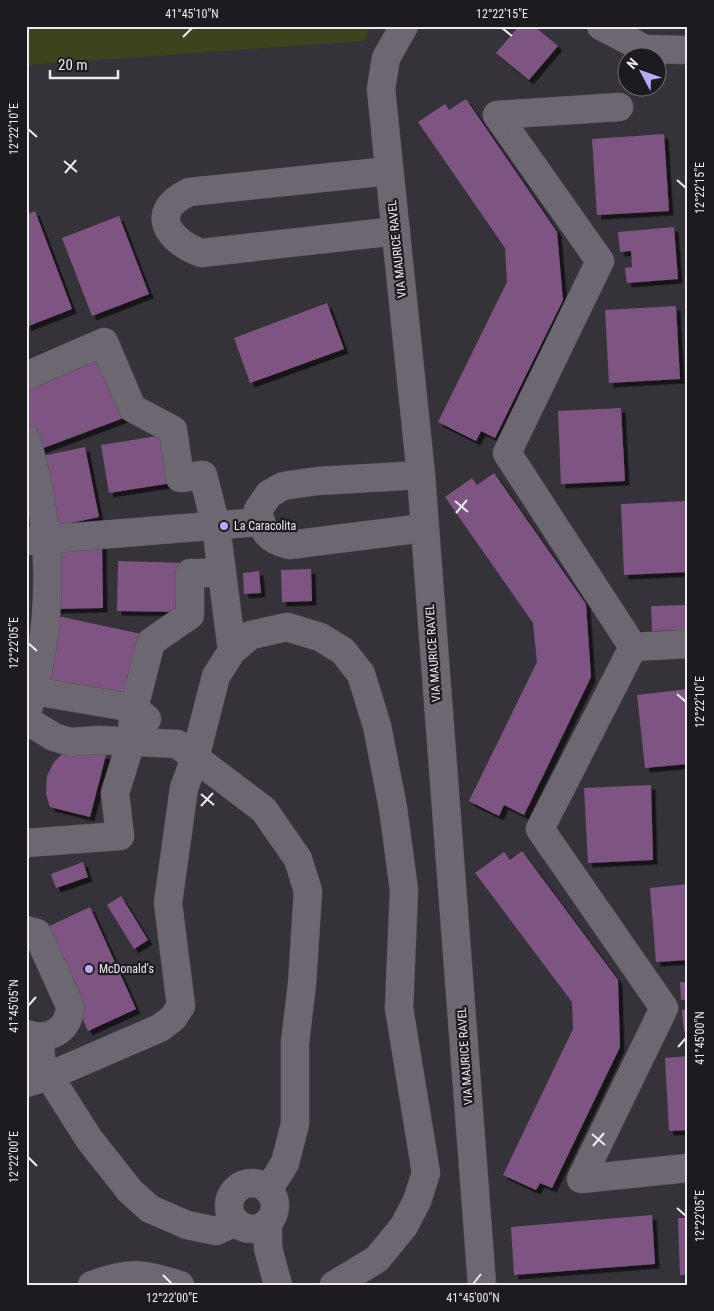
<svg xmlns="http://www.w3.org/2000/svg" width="714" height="1311" font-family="'Roboto Condensed',sans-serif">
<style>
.green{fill:#3e431d}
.building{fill:#7e5582;filter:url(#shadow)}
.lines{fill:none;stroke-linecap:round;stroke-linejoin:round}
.minor-casing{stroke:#545058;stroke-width:29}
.minor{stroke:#6c6770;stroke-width:28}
.ticks{fill:none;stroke:#eeebf0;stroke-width:2}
.poi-dot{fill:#b7abf8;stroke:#1d1b1f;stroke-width:2}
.labels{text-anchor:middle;stroke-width:4.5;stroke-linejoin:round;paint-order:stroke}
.street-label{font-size:12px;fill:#eeebf0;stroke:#1d1b1f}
.poi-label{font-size:12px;fill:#eeebf0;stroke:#1d1b1f;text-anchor:start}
.neatline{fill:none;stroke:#eeebf0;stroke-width:2}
.ticks-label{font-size:12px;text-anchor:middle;fill:#eeebf0}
</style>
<defs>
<filter id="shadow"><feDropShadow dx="4.5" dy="4.5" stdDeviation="0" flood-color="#0009"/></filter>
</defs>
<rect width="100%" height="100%" fill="#36323a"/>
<path class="green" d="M26,26H369V28L365,41L26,65Z"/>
<g class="building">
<path d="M519,26H534L558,46L529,80L496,53Z"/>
<path d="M466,99L557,232L563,300L495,438L481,431L476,441L438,422L507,282L505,248L418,122L445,104L449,110Z"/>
<path d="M664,134L669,211L597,215L592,139Z"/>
<path d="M35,211L72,309L26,327V215Z"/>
<path d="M119,216L149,294L92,316L62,238Z"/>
<path d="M674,227L678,279L627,283L625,268L632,267L631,251L620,252L618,232Z"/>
<path d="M327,303L344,349L250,383L234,338Z"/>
<path d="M676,306L680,379L609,383L605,310Z"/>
<path d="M104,349L129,416L38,450L26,420V379Z"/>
<path d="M621,408L625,481L561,484L558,411Z"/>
<path d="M170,434L178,482L109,493L101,445Z"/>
<path d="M85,447L99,517L52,527L38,457Z"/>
<path d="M494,473L586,604L591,677L524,815L504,805L499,816L469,801L537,662L533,623L445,497L472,478L477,485Z"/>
<path d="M687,501L688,572L624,575L621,504Z"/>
<path d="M102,541L103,608L55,609L54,542Z"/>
<path d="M118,561L187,563L186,612L117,611Z"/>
<path d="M311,569L312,601L282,602L281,570Z"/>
<path d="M259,571L261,593L244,594L243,573Z"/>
<path d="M688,605V630L652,631L651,606Z"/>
<path d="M53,615L146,635L131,706L37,686Z"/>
<path d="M688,689V764L645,768L637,695Z"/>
<path d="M75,747L106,755L90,817L50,807L46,794L47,776L54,762L65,751Z"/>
<path d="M651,785L653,860L588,863L584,788Z"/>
<path d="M522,851L618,980L620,1047L552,1188L540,1183L536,1190L503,1175L573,1029L572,1002L475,873L504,852L510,860Z"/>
<path d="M83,862L88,877L56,888L51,874Z"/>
<path d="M688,884V960L656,962L650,888Z"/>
<path d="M121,896L148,940L134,949L107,905Z"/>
<path d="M90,907L136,1009L88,1031L41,930Z"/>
<path d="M680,982H688V999L681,1000Z"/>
<path d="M682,1010H688V1030L684,1031Z"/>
<path d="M688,1056V1130L669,1131L665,1058Z"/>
<path d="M652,1215L655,1264L514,1275L511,1227Z"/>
<path d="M678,1218H688V1275H680Z"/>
</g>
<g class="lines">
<g class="minor-casing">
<g id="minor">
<path d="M404,26L386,58L381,89L421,475L482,1285"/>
<path d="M601,26L645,49L688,50"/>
<path d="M619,107L497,115L600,261L507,453L633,647L540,829L664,1008L581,1179L688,1168"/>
<path d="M389,171L189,192C148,212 167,240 201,253L396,231"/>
<path d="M26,376L104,342L132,408L173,430L180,478L203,475L216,526L232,651"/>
<path d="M26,439C54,529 55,626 26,716"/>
<path d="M421,475L318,481L283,486L269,494L258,510C262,531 268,540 289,545L424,528"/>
<path d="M26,541L260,522"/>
<path d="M633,647L688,644"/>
<path d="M34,691L134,708L147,719"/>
<path d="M26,720L54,737L70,742L99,740L177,744L264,810L298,859L308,891L302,984L295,1042V1124L285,1163L268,1190"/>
<path d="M26,843L120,836L115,793L131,742L134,708L151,642L190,615V573H222"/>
<path d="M26,930L37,933L70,1006C69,1032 48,1041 26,1034"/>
<path d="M40,1038L41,1060L49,1076L89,1139L130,1191L150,1209L187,1225L216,1231L236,1222"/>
<path d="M26,1083L49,1076L160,1028L173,1018L181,1006L168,903L184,788L195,758L216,676L232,651L251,635L287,627L320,637L343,651L361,674L377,726L393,808L404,890L399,1008L426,1173L417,1201L404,1226L377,1259L334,1285"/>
<circle cx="252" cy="1206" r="23"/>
<path d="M268,1222V1248L278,1285"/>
<path d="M92,1285C129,1271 142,1273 180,1285"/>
</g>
</g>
<use href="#minor" class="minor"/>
</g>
<path class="ticks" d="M502,28L512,36M183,37L192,28M28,129L37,137M64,161L77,172M65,173L76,160M677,180L686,188M455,501L468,512M456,513L467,500M28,643L37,651M677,694L686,702M201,794L214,805M201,806L213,793M28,1006L36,997M678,1047L686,1038M592,1134L605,1145M593,1146L604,1133M28,1157L37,1166M677,1208L686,1216M163,1275L172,1284M473,1284L481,1274"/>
<g class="poi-dot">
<circle cx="224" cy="526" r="5"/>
<circle cx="89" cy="969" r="5"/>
</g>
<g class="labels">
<g class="street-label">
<text transform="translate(397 249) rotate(-96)" y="4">VIA MAURICE RAVEL</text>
<text transform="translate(433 653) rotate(-94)" y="4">VIA MAURICE RAVEL</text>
<text transform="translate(465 1056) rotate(-94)" y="4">VIA MAURICE RAVEL</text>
</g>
<g class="poi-label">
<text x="234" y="530">La Caracolita</text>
<text x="99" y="973">McDonald's</text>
</g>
</g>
<rect width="714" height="1311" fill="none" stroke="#1d1b1f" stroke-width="55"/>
<g transform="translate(642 72) rotate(311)"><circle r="24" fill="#1d1b1f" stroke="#716e73"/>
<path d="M0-4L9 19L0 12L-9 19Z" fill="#b7abf8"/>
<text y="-8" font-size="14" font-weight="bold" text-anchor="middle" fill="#eeebf0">N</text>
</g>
<path d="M50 70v8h68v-8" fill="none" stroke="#eeebf0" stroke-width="2.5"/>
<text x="58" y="70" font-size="15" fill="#eeebf0" stroke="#1d1b1f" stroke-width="4" paint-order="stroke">20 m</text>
<rect x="28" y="28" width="658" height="1256" class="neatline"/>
<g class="ticks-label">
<text x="192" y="18">41°45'10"N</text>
<text x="502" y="18">12°22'15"E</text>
<text transform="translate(14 129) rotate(-90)" y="4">12°22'10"E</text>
<text transform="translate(700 188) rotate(-90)" y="4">12°22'15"E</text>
<text transform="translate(14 643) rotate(-90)" y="4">12°22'05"E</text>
<text transform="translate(700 702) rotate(-90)" y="4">12°22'10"E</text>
<text transform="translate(14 1006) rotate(-90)" y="4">41°45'05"N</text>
<text transform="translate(700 1038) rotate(-90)" y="4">41°45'00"N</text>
<text transform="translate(14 1157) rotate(-90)" y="4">12°22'00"E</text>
<text transform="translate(700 1216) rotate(-90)" y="4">12°22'05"E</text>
<text x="172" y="1302">12°22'00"E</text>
<text x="473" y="1302">41°45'00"N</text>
</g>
</svg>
